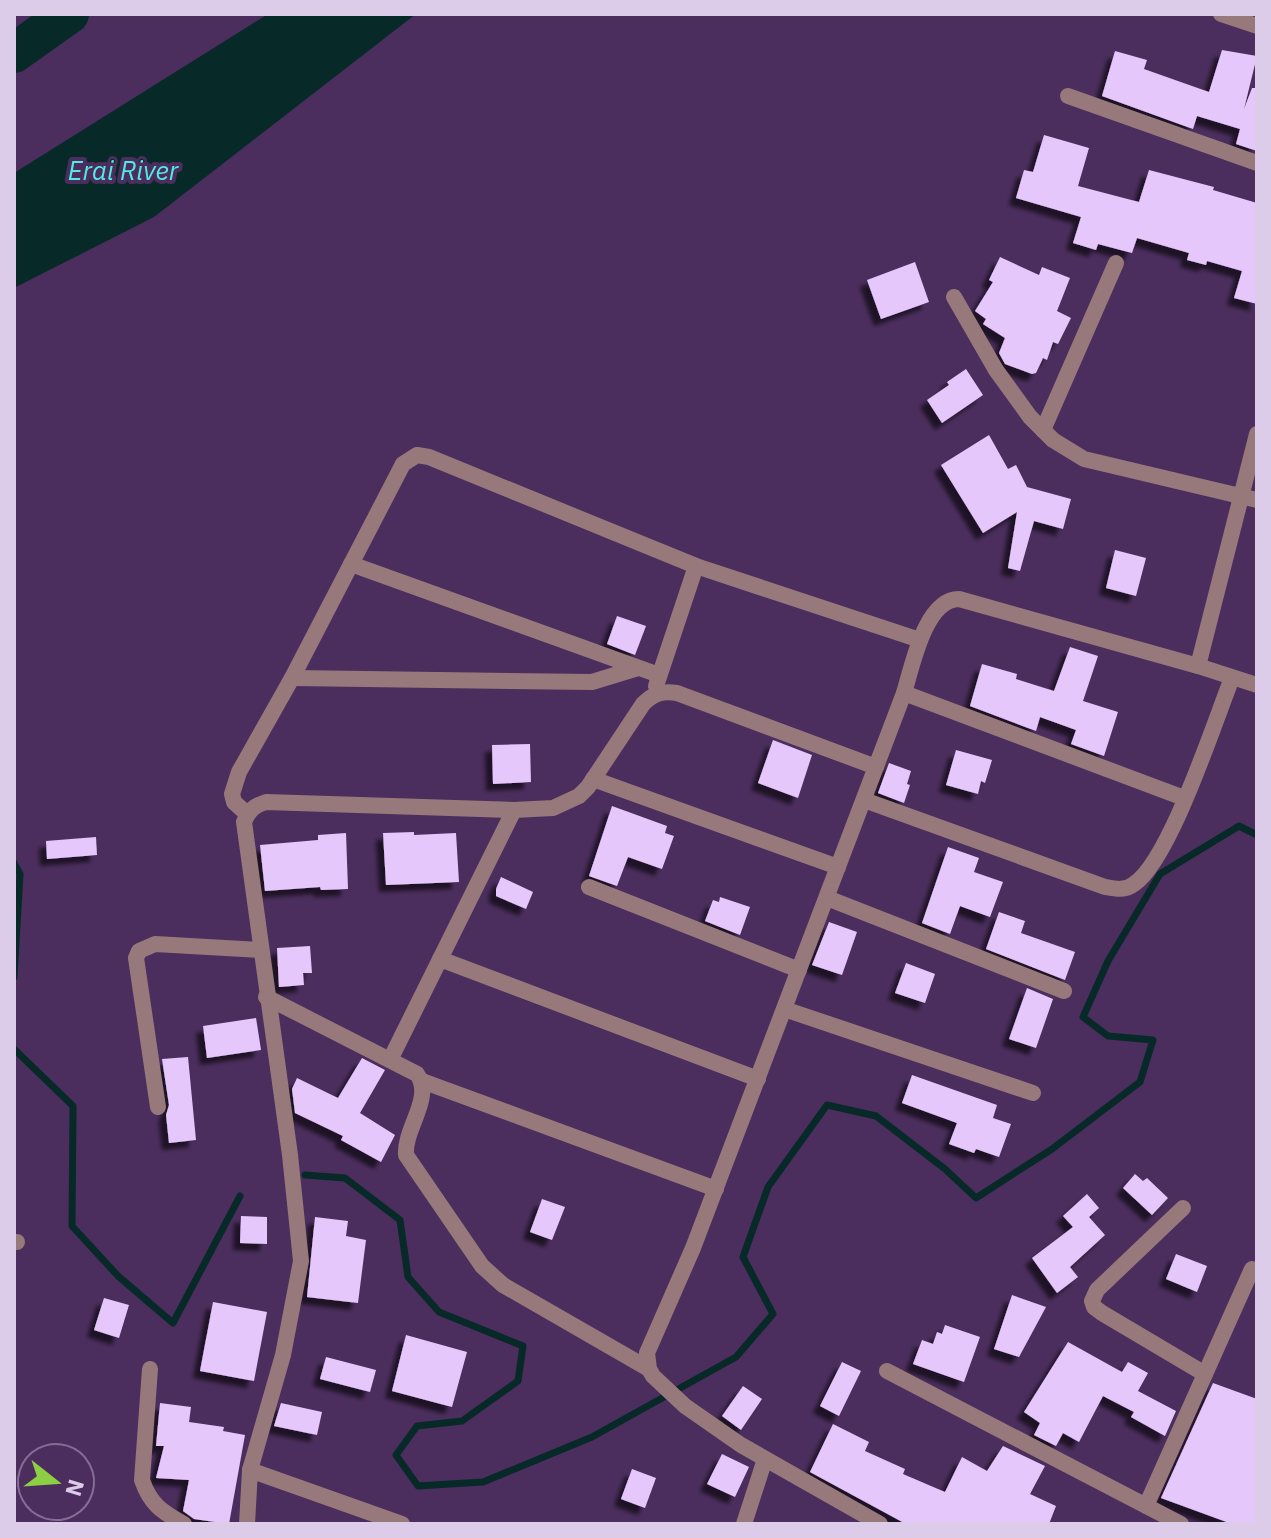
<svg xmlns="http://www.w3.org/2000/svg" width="1271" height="1538" font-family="'IBM Plex Sans',sans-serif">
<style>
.water{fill:#072a29}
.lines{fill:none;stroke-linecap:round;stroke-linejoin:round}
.stream{stroke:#072a29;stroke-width:7}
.river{stroke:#072a29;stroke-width:40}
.building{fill:#e6c7fc;filter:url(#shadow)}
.street{stroke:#97787b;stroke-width:16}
.labels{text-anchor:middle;stroke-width:8;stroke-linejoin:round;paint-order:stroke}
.water-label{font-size:26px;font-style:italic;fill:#51ebe5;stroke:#4b2e5d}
</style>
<defs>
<filter id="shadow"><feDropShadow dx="-7" dy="7" stdDeviation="2" flood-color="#0009"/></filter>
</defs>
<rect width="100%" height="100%" fill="#4b2e5d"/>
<path class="water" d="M268,14H416L154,217L14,288V173Z"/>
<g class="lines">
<g class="stream">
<path d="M14,863L20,874L14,977"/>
<path d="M14,1049L73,1106L72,1226L118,1276L173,1323L240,1196"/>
<path d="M305,1175L345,1178L400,1220L408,1277L439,1312L523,1346L518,1381L462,1421L417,1426L396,1455L418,1486L483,1482L592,1437L736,1357L773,1314L743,1257L768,1187L827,1105L876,1116L945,1169L976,1198L1052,1149L1140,1082L1153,1040L1108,1036L1083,1017L1108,961L1160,874L1239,826L1257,835"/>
</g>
<path class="river" d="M14,53L69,14"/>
</g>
<g class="building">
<path d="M1222,50L1257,56L1244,109L1252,88H1257V151L1236,144L1240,129L1197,116L1193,129L1102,96L1115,51L1147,60L1144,69L1209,92Z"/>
<path d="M1044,135L1089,148L1078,186L1139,202L1149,170L1214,187L1213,190L1257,203V304L1234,298L1242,271L1207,261L1206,265L1187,260L1189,253L1137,238L1132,253L1098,244L1096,250L1073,243L1081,217L1016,198L1024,170L1033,172Z"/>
<path d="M1000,257L1039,275L1042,267L1070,278L1057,311L1071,318L1058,344L1053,342L1047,360L1043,358L1036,373L1032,374L1005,364L999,353L1005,338L983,324L986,319L975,311L993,282L989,280Z"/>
<path d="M915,262L929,302L881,319L867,280Z"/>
<path d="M966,369L983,395L942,423L927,400L949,385L947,382Z"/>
<path d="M989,435L1008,469L1016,465L1027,487L1071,499L1063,529L1034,521L1020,571L1008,568L1017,512L983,533L941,465Z"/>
<path d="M1115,550L1146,558L1136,596L1106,588Z"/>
<path d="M617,616L646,626L635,655L607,644Z"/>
<path d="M1070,647L1098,656L1083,701L1118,712L1104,756L1071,744L1076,730L1040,717L1036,731L970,706L982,664L1017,674L1016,679L1054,691Z"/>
<path d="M773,740L812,755L798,798L758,783Z"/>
<path d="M530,744L531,782L493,784L492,745Z"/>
<path d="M956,750L992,760L985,783L981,781L978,794L946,785Z"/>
<path d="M889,763L911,771L907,784L910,785L904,803L878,793Z"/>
<path d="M612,806L667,826L665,833L674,836L662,869L628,857L617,886L589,876Z"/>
<path d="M414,832V835L456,833L459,882L386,885L383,833Z"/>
<path d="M346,833L348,889L321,890L320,887L265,891L260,845L318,840V835Z"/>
<path d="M96,837L97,855L47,859L46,841Z"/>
<path d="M948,847L979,858L974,872L1003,882L990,917L960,906L950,934L922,923Z"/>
<path d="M501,877L533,892L526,909L496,896V889Z"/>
<path d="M720,897L750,907L740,935L705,921L713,900L719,902Z"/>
<path d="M999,912L1025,921L1021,933L1075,952L1065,980L986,949Z"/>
<path d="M829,922L857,932L842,975L812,965Z"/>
<path d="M310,946L312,973H303L304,985L279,987L277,948Z"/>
<path d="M906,963L935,974L925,1003L895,993Z"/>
<path d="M1027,988L1053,999L1036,1048L1009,1039Z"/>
<path d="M256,1018L261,1050L207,1058L203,1026Z"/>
<path d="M188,1057L196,1140L169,1143L166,1115L169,1105L162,1059Z"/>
<path d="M362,1058L385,1070L360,1113L395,1135L381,1162L341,1140L343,1136L295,1113L292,1089L297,1078L338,1098Z"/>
<path d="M912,1075L997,1105L993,1118L1011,1124L999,1157L976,1149L974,1153L949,1144L957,1123L902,1103Z"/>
<path d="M1135,1174L1143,1181L1147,1178L1168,1198L1152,1215L1123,1188Z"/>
<path d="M1087,1194L1099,1208L1089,1217L1105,1235L1070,1267L1078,1277L1057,1293L1032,1258L1073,1227L1063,1216Z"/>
<path d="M542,1199L565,1207L552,1240L530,1232Z"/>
<path d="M241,1216L267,1217V1244L240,1243Z"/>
<path d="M315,1217L348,1221L346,1236L366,1240L358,1303L307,1297Z"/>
<path d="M1176,1254L1207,1266L1197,1292L1166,1279Z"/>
<path d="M1012,1295L1046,1307L1019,1357L994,1349Z"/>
<path d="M104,1298L129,1305L119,1338L94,1330Z"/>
<path d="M213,1302L267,1312L254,1381L200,1371Z"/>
<path d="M945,1325L980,1337L964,1382L913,1364L922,1340L933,1344L937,1332L942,1334Z"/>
<path d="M406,1335L467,1352L452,1407L392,1391Z"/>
<path d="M1068,1342L1122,1372L1128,1362L1148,1373L1138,1391L1176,1411L1165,1436L1131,1417L1134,1412L1103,1396L1079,1442L1063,1433L1056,1446L1034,1435L1040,1423L1024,1412Z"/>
<path d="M326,1357L376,1370L370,1392L320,1379Z"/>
<path d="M842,1362L861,1371L839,1416L820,1406Z"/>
<path d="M1213,1383L1257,1399V1524H1232L1161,1498Z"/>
<path d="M743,1386L762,1399L741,1430L722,1416Z"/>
<path d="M160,1403L191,1407L189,1422L224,1427L223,1431L245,1435L229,1524L194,1519L183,1511L189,1480L156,1478L164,1446H156Z"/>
<path d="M281,1403L322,1412L317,1435L274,1426Z"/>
<path d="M833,1424L869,1442L865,1451L905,1469L903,1474L945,1492L962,1457L987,1471L1003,1446L1045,1466L1030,1494L1056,1506L1049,1524H906L810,1472Z"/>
<path d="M722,1454L749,1467L735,1497L707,1484Z"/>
<path d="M632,1469L656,1478L645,1508L621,1499Z"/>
</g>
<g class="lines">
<g class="street">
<path d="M1221,14L1257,26"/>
<path d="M1068,96L1257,163"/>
<path d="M954,297L996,370L1030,417L1053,440L1084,459L1257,500"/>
<path d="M1043,430L1116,263"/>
<path d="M351,564L659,675"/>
<path d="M1198,666L1257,434"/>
<path d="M292,678L592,682L638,668"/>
<path d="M656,686L696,566"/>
<path d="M904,693L1184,798"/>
<path d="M593,779L838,867"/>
<path d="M864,800L1105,887C1116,889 1125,891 1134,884C1170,860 1214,723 1232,678"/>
<path d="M247,814L234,802L232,794L239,772L292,678L403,464L417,455L429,457L696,566L920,640"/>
<path d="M589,887L799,970"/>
<path d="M827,898L1064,991"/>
<path d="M440,959L758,1079"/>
<path d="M266,997L417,1074C434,1098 404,1128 406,1155L482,1266L503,1285L649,1369"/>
<path d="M784,1009L1033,1093"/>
<path d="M390,1060L514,810"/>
<path d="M422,1081L716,1189"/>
<path d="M158,1107L136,958L139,951L155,944L261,950"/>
<path d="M1183,1208L1097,1290L1092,1301L1094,1307L1102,1313L1205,1374"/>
<path d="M14,1242H17"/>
<path d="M150,1369L142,1480C150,1504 162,1512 184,1524"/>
<path d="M887,1371L1181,1524"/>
<path d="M250,1470L402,1524"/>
<path d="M1146,1506L1252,1269"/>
<path d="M247,1524L250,1470L283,1355L301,1261L290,1155L244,822C249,810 254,806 266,802L514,810L553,808L579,796L588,787L643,704C654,693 662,691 677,693L876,767"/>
<path d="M744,1524L765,1459"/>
<path d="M880,1524L741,1445L685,1406L653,1376L649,1369L647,1353L693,1248L904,693C912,667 925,599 959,599L1198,666L1257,685"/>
</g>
</g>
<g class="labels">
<g class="water-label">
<text x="123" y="180">Erai River</text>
</g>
</g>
<rect width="1271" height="1538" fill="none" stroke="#ddcce9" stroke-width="32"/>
<g transform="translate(56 1482) rotate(107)"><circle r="38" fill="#4b2e5d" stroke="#856d95" stroke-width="2"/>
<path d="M0-6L14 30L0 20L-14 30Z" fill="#8ece43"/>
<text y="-12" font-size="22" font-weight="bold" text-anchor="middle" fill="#ddcce9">N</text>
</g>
</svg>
